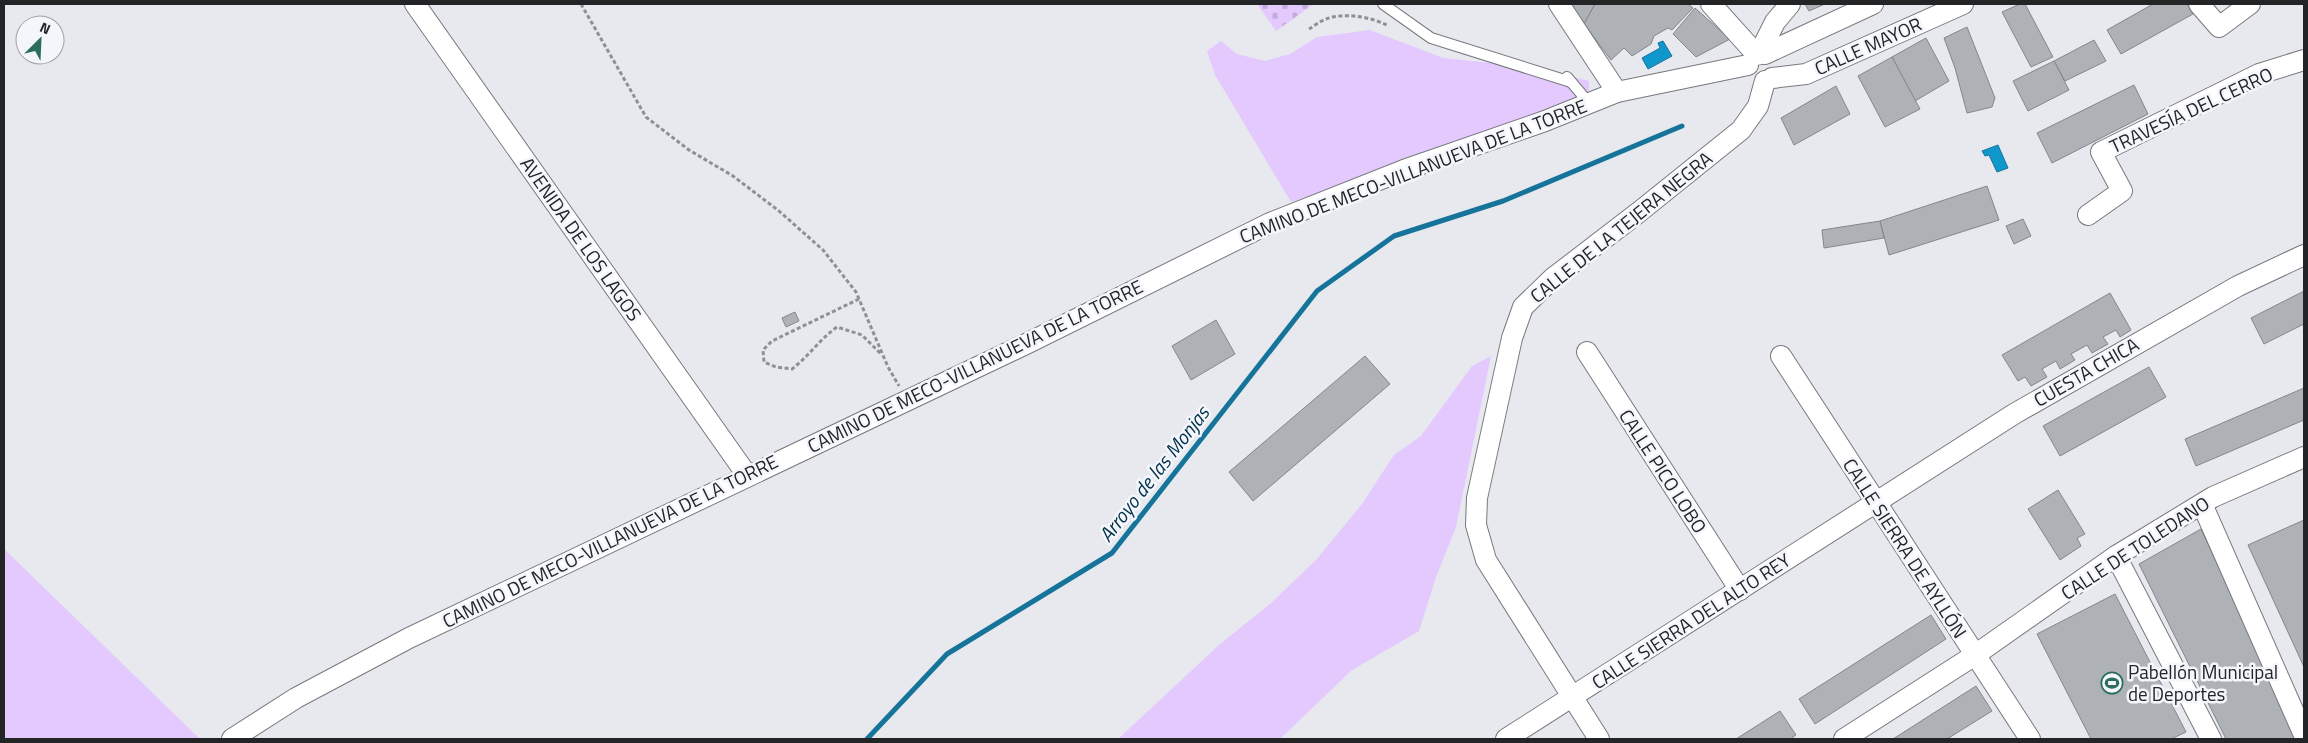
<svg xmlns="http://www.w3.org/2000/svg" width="2308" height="743" font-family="'Titillium Web',sans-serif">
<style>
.cemetery{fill:url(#cemetery-stones)}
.park{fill:#e3c9fd}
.water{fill:#1097cb;stroke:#16749a}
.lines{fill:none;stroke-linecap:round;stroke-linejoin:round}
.stream{stroke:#16749a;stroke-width:5}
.building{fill:#aeb2b6;stroke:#83878b}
.service-casing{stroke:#77797e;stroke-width:12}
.minor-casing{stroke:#77797e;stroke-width:22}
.path{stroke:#8f9094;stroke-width:3;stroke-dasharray:4 2.5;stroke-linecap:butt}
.service{stroke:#fff;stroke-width:10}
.minor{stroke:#fff;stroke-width:20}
.labels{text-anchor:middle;stroke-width:5;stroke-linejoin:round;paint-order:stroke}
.street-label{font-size:19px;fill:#232426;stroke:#f4f6fc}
.poi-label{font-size:19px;fill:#232426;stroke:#f4f6fc;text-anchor:start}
.water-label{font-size:20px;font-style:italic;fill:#003247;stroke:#f4f6fc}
</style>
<defs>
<pattern id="cemetery-stones" width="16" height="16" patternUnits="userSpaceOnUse" patternTransform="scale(1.25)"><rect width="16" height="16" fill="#e3c9fd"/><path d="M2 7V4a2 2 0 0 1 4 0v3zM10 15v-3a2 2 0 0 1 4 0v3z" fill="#c2acd9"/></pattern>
</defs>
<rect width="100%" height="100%" fill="#e7e9ef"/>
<path class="cemetery" d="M1257,4H1314L1276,31Z"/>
<g class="park">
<path d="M1370,30L1443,58L1540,68L1589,81V103L1291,202L1215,75L1207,51L1221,41L1237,54L1265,61L1290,54L1317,37Z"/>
<path d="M1491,356L1456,527L1436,577L1419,631L1352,670L1280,739H1118L1219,645L1271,603L1316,560L1362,504L1394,455L1421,436L1472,366Z"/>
<path d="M4,549L200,739H4Z"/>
</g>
<g class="water">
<path d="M1663,41L1672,56L1648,69L1642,58L1660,48L1658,43Z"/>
<path d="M1998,145L2008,168L1997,172L1989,155L1985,156L1982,151Z"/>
</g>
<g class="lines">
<path class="stream" d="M867,739L947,654L1112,553L1317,291L1394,236L1503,201L1682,126"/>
</g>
<g class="building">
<path d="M1570,4H1595L1584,24Z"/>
<path d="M1595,4H1688L1693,8L1672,30L1668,28L1654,36L1651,44L1632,56L1624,48L1611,60L1584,24Z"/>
<path d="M1805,4H1825L1809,11Z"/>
<path d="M2020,4H2025L2053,57L2031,67L2002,12Z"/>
<path d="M2153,4H2187L2193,14L2121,54L2107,30Z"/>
<path d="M1695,8L1730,39L1696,57L1673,34Z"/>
<path d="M1967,27L1995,98L1992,107L1967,113L1955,68L1944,38Z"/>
<path d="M1926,38L1949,81L1915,101L1892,57Z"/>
<path d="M2094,40L2106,61L2065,81L2054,61Z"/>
<path d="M1892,57L1920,109L1885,127L1858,76Z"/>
<path d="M2054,61L2069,90L2028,111L2013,81Z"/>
<path d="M2134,85L2148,114L2052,163L2037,133Z"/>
<path d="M1836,86L1850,114L1794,145L1781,118Z"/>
<path d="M1987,186L1999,220L1889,255L1880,221Z"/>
<path d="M2023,219L2031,236L2014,244L2006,226Z"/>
<path d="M1880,221L1884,238L1824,248L1822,230Z"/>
<path d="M2304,291V324L2264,344L2251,318Z"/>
<path d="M2110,293L2131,330L2120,337L2116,330L2103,337L2108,344L2092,353L2087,345L2071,354L2075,360L2060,369L2056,361L2042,369L2047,377L2031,386L2025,377L2018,381L2002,355Z"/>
<path d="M795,312L799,321L786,327L782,318Z"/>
<path d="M1216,320L1235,354L1191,380L1172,346Z"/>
<path d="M1365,356L1390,384L1253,501L1229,472Z"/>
<path d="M2149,367L2166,397L2060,456L2043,426Z"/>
<path d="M2304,388V420L2196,466L2185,439Z"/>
<path d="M2058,490L2085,534L2077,538L2081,546L2060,560L2028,509Z"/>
<path d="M2304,520V667L2248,545Z"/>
<path d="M2201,529L2299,739H2226L2139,564Z"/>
<path d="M2115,594L2186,732L2171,739H2091L2037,634Z"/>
<path d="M1931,615L1946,639L1815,724L1799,699Z"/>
<path d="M1976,686L1992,711L1947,739H1893Z"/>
<path d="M1780,711L1796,735L1790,739H1736Z"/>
</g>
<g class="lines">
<g class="service-casing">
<g id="service">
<path d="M1383,4L1431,38L1571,82"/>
<path d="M1567,77L1589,103"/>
</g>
</g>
<g class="minor-casing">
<g id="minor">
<path d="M415,4L747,475"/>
<path d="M1559,4L1617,92"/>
<path d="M1711,4L1757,55"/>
<path d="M2199,4L2219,27L2250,4"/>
<path d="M1759,54L1775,22L1790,4"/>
<path d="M1765,54L1873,4"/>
<path d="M1772,78L1806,74L1963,4"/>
<path d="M2088,215L2122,191L2101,152L2259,74L2304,60"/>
<path d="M1587,352L1740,590"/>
<path d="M1781,356L2030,739"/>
<path d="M2202,504L2304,735"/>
<path d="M2116,556L2211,739"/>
<path d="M232,739L296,698L409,638L1028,343L1270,223L1404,170L1545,121L1617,92L1748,65"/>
<path d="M1506,739L2014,414L2238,286L2304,255"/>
<path d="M1599,739L1486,560L1476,525L1477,498L1512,338L1523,307L1553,278L1639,212L1741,130L1758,106L1765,81"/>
<path d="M1844,739L1975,655L2116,556L2213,497L2304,457"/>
</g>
</g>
<g class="path">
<path d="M581,4L646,117L689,150L733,176L779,211L823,250L856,292L888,367L899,386"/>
<path d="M1309,29C1314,26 1320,21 1326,19C1345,12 1370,17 1387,25"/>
<path d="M859,299L772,341L763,350L764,362L776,367L792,369C809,356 820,339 837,327L862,335L881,354"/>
</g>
<use href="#service" class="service"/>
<use href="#minor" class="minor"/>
</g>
<defs>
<g id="stadium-ring" transform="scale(1.125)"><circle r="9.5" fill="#f4f6fc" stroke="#2b6e5f" stroke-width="1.5"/><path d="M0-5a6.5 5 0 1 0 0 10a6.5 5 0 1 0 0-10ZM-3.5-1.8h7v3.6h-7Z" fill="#2b6e5f"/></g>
</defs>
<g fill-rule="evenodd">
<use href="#stadium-ring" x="2112" y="683"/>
</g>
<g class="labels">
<g class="street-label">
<text transform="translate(1868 46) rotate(-24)" y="7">CALLE MAYOR</text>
<text transform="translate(2191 110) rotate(-25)" y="7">TRAVESÍA DEL CERRO</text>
<text transform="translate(1413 171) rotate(-21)" y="7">CAMINO DE MECO-VILLANUEVA DE LA TORRE</text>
<text transform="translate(1621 227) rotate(-39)" y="7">CALLE DE LA TEJERA NEGRA</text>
<text transform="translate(581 239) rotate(55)" y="7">AVENIDA DE LOS LAGOS</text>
<text transform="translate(975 366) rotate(-26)" y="7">CAMINO DE MECO-VILLANUEVA DE LA TORRE</text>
<text transform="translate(2086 372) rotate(-30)" y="7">CUESTA CHICA</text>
<text transform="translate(1663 471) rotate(57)" y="7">CALLE PICO LOBO</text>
<text transform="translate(610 541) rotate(-26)" y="7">CAMINO DE MECO-VILLANUEVA DE LA TORRE</text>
<text transform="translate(1905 548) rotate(57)" y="7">CALLE SIERRA DE AYLLÓN</text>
<text transform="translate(2135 548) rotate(-33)" y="7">CALLE DE TOLEDANO</text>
<text transform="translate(1691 621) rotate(-33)" y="7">CALLE SIERRA DEL ALTO REY</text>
</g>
<g class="poi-label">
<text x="2128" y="679">Pabellón Municipal<tspan x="2128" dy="22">de Deportes</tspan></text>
</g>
<g class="water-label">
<text transform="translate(1154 474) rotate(-52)" y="7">Arroyo de las Monjas</text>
</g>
</g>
<rect width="2308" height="743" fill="none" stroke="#232426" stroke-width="10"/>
<g transform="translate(40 40) rotate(24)"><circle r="24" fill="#f4f6fc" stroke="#a0a2a6"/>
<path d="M0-4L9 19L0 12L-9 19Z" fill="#2b6e5f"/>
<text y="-8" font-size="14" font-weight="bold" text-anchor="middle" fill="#232426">N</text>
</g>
</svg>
